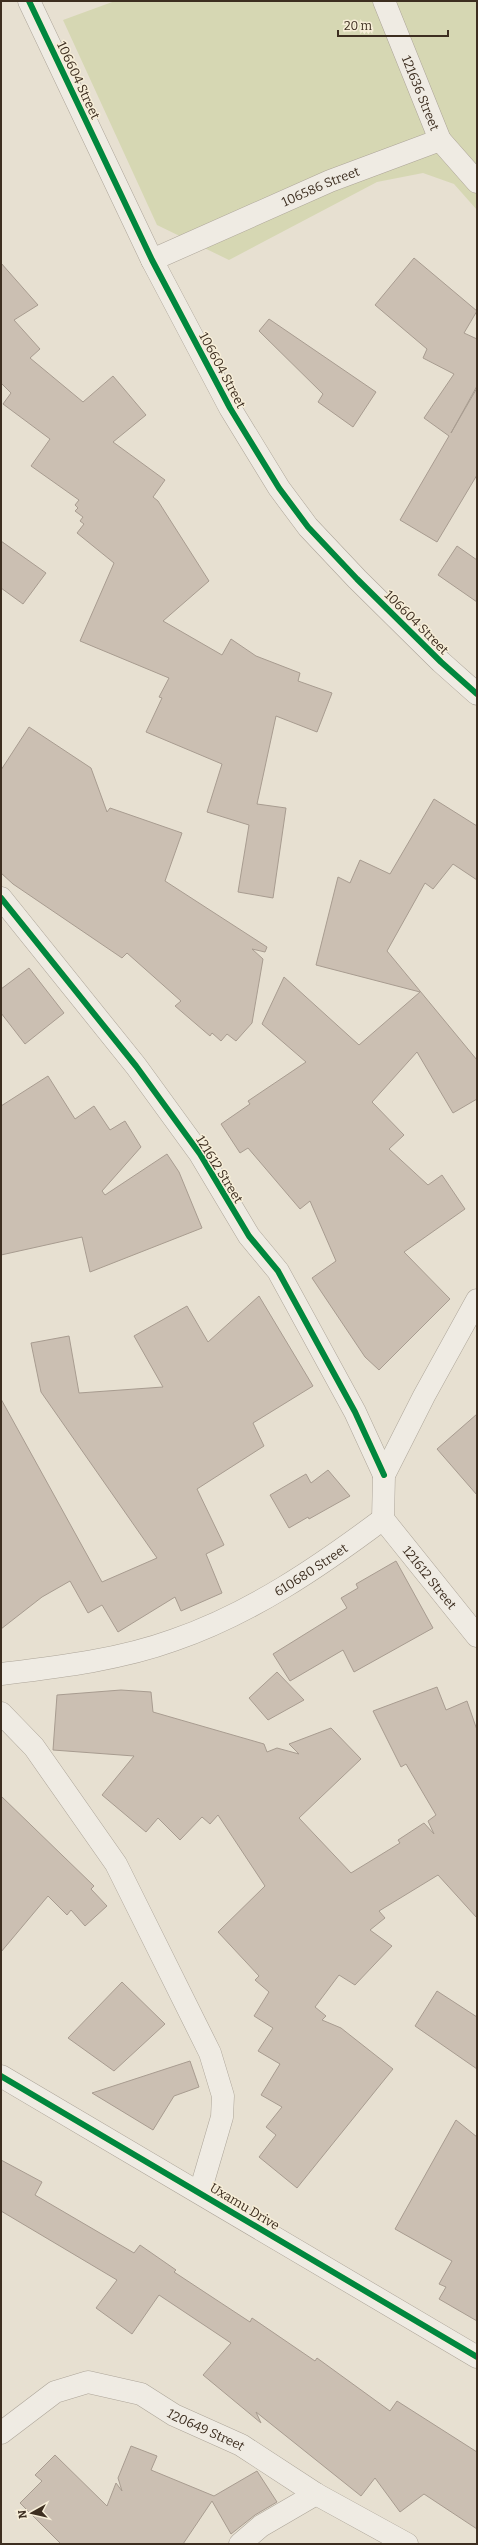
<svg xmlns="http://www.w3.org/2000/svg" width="478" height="2545" font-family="Bitter,serif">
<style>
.green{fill:#d6d7b3}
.building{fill:#cbbfb2;stroke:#a89c90}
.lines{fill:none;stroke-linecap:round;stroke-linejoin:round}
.minor-casing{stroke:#ada599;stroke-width:23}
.minor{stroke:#efebe3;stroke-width:22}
.cycleway-casing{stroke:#f7eed8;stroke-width:8}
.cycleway{stroke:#00873e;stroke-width:6}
.labels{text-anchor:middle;stroke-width:3;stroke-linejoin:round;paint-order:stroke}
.street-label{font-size:13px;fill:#3d2e20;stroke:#f7eed8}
</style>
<rect width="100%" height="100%" fill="#e7e0d1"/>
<path class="green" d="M115,1H477V210L454,184L423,173L377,182L229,260L157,225L63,20Z"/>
<g class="building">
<path d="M414,258L477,311L464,333L477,339V386L451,433L477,388V475L437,542L400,520L449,436L424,418L454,374L423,358L427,349L375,305Z"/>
<path d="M1,263L38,305L14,320L40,349L30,358L83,402L113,376L146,415L113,442L165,480L153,497L158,501L209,581L163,621L222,655L231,639L256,656L300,673L298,681L332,693L317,732L276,716L257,804L286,808L273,898L238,892L249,825L207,812L222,764L146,732L162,698L159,697L169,678L80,641L114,563L77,533L84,524L80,521L83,517L75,511L78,508L75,505L79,500L31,466L50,439L3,404L11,393L2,384L1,385Z"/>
<path d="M269,319L376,392L353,427L318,402L323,394L259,331Z"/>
<path d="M1,541L46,573L23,604L1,588Z"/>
<path d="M457,546L477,560V602L438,575Z"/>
<path d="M29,727L91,768L107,812L110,808L182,833L165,881L267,947L265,952L252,949L263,959L252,1023L236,1041L227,1034L221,1041L212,1033L210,1036L175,1006L181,1001L127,953L122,958L13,884L1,873V770Z"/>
<path d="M434,799L477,826V880L453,864L433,889L425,883L387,951L477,1060V1099L453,1113L417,1052L372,1102L404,1135L389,1149L428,1185L442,1175L465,1209L404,1252L450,1299L379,1370L365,1357L312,1278L336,1261L310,1201L300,1209L248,1148L240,1153L221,1124L250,1104L248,1101L306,1062L262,1024L284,977L359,1045L420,992L316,965L338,877L350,883L360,860L390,874Z"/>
<path d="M29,968L64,1013L25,1044L1,1013V989Z"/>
<path d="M48,1076L75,1119L94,1106L110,1130L125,1121L141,1147L102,1191L105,1195L167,1154L179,1172L202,1228L90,1272L82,1237L1,1255V1106Z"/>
<path d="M259,1296L313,1386L253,1423L264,1446L197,1489L224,1545L206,1554L222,1593L181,1611L175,1597L118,1632L102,1605L88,1613L70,1581L42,1597L1,1629V1399L102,1582L157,1558L41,1392L31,1343L69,1336L79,1393L163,1387L134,1336L187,1306L208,1342Z"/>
<path d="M477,1414V1495L437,1449Z"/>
<path d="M328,1470L350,1496L309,1519L308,1517L289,1528L270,1495L306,1474L311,1483Z"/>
<path d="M396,1561L433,1628L354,1672L343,1650L290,1681L273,1654L347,1608L341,1598L358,1588L356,1584Z"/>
<path d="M277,1672L304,1700L268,1720L249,1698Z"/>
<path d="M437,1687L446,1710L467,1701L477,1730V1918L438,1875L379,1911L385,1918L370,1930L392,1946L355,1985L339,1975L315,2007L326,2016L322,2020L341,2028L393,2069L297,2188L259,2157L276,2135L266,2127L282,2107L261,2095L280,2064L258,2051L273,2028L254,2016L269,1992L255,1980L259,1976L218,1932L265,1886L218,1815L210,1824L202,1817L180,1840L158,1818L146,1832L102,1795L134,1756L53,1750L57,1695L121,1690L151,1692L153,1712L264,1744L267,1752L277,1748L299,1754L289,1744L331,1728L361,1759L299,1818L351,1873L400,1843L398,1840L424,1823L434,1834L428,1821L436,1815L406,1764L401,1767L373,1711Z"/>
<path d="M1,1796L94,1886L91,1889L107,1906L85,1926L71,1910L67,1915L48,1896L1,1952Z"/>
<path d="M122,1982L165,2024L114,2071L68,2038Z"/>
<path d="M437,1991L477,2017V2069L415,2026Z"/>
<path d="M190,2061L199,2087L174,2096L153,2130L92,2093Z"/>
<path d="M456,2120L477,2137V2321L439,2299L446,2287L439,2284L452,2261L395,2229Z"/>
<path d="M1,2160L42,2182L35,2195L134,2253L140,2245L176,2270L174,2272L250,2322L252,2318L315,2361L317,2358L390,2411L397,2401L477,2452V2529L424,2494L400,2512L375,2478L361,2496L256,2412L261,2423L203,2375L231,2343L159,2295L132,2334L96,2308L117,2280L1,2211Z"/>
<path d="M131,2446L157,2456L151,2470L214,2496L257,2471L277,2502L255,2515L231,2534L212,2501L183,2544H61L20,2503L42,2481L35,2475L55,2455L107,2506L116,2483L122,2491L118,2478Z"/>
</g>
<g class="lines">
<g class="minor-casing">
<g id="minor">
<path d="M29,1L152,260L230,408L279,488L308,527L357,579L441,662L477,694"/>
<path id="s1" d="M384,1L440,140"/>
<path id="s2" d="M152,260L330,181L440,140L477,182"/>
<path d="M1,898L136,1066L200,1154L249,1236L278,1271L355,1412L384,1475"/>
<path d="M383,1519L384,1475L424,1396L477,1300"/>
<path id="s3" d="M383,1519L477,1636"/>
<path id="s4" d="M1,1674C58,1667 119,1660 174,1640C250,1614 319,1567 383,1519"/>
<path d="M1,1713L34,1747L116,1864L210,2053L223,2096L222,2117L200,2192"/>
<path d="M1,2076L477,2357"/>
<path id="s5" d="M1,2433L55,2392L88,2382L141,2394L174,2415L241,2445L316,2494L407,2544"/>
<path d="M240,2544L261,2526L316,2494"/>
</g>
</g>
<use href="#minor" class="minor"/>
<g class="cycleway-casing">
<g id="cycleway">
<path d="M29,1L152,260L230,408L279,488L308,527L357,579L441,662L477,694"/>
<path d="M1,898L136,1066L200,1154L249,1236L278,1271L355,1412L384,1475"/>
<path d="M1,2076L477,2357"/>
</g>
</g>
<use href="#cycleway" class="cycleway"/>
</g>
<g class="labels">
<g class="street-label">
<text transform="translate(79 80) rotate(65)" y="5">106604 Street</text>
<text dy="5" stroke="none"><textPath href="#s1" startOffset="99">121636 Street</textPath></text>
<text dy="5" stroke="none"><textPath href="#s2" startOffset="184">106586 Street</textPath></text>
<text transform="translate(223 370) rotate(62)" y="5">106604 Street</text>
<text transform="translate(417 622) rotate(45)" y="5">106604 Street</text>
<text transform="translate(220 1169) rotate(58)" y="5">121612 Street</text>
<text dy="5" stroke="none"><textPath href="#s4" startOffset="331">610680 Street</textPath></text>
<text dy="5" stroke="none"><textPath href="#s3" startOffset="75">121612 Street</textPath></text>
<text transform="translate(245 2206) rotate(31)" y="5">Uxamu Drive</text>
<text dy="5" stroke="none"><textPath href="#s5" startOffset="231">120649 Street</textPath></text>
</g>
</g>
<rect width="478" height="2545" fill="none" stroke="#3d2e20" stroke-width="4"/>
<g transform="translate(32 2513) rotate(262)" stroke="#f7eed8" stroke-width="3" paint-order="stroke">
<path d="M0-3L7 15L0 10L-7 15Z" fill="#3d2e20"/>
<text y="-6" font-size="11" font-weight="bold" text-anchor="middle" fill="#3d2e20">N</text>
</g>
<path d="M338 30v6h110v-6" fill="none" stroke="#3d2e20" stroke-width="2"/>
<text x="344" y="30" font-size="12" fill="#3d2e20" stroke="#f7eed8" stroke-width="3" paint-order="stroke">20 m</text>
</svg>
